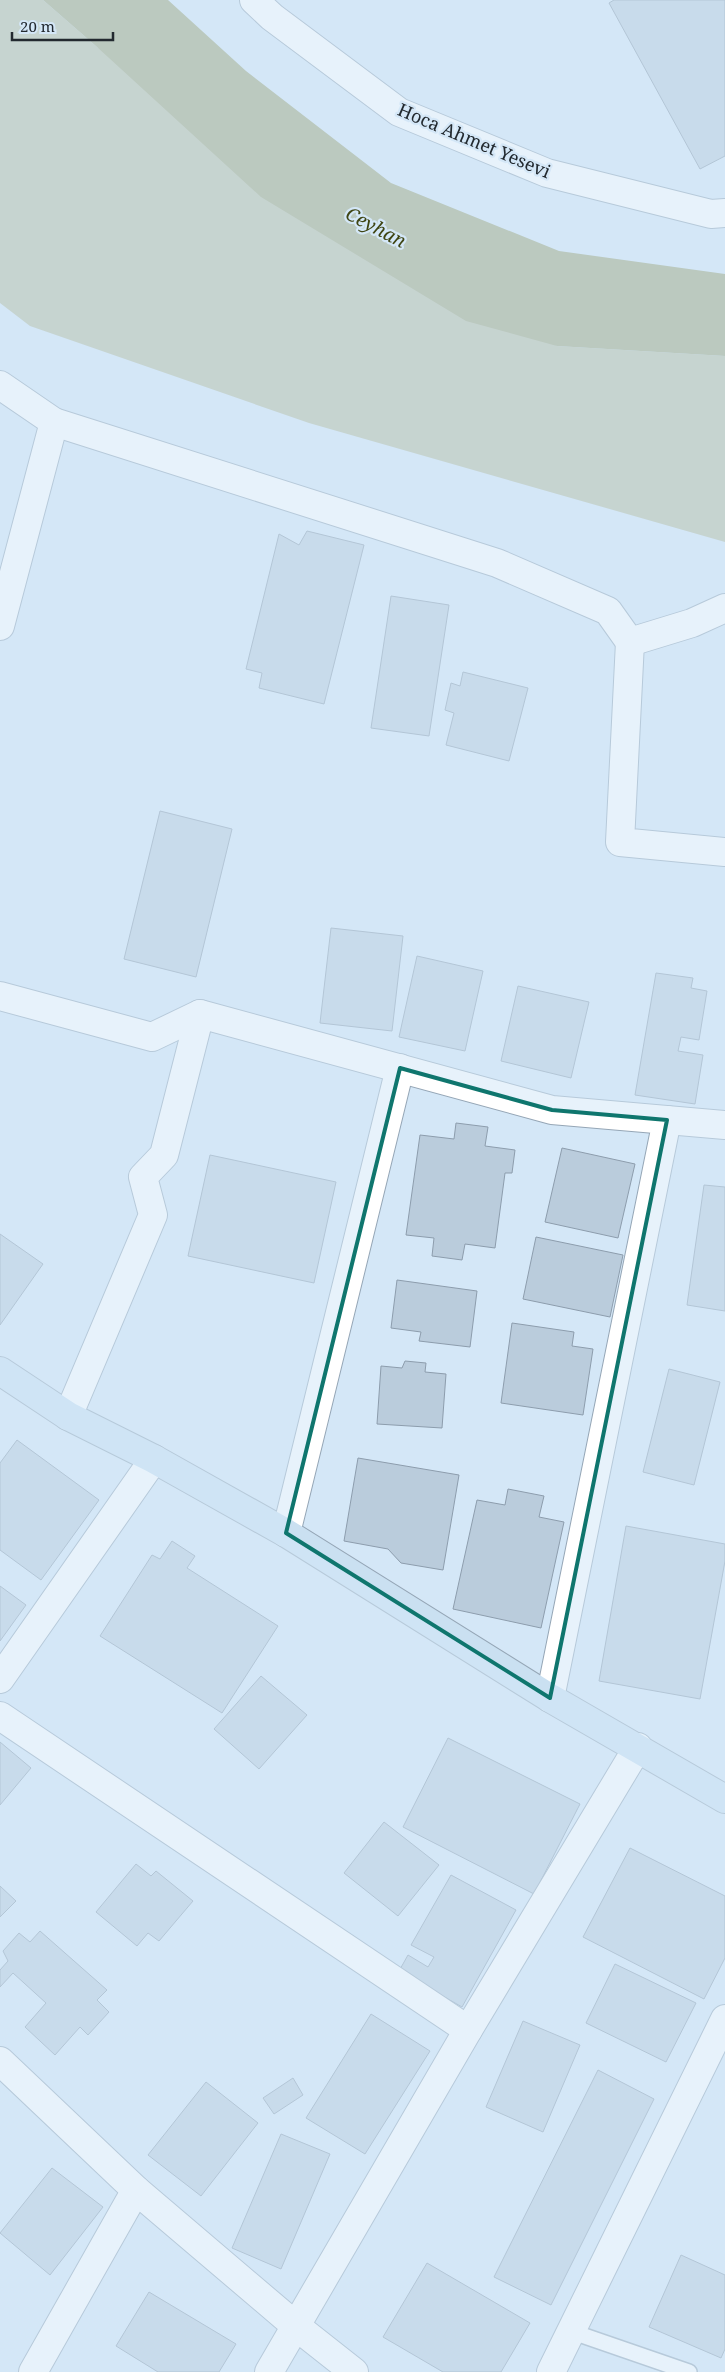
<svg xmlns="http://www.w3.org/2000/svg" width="725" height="2372" font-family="'Noto Serif',serif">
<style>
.green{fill:#b7bca1}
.water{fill:#9da47a}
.building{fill:#baccdc;stroke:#8d9dad}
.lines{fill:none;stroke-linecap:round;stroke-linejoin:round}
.lane-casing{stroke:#95a6b6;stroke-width:18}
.street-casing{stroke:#95a6b6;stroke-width:30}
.secondary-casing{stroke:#95a6b6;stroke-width:30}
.lane{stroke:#fff;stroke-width:15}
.street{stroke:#fff;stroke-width:28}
.secondary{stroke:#cae0f1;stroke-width:28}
.marked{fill:none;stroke:#0f766e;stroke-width:4;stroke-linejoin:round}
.labels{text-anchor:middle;stroke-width:4.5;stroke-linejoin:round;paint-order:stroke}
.street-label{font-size:18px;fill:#22292f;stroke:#d4e7f7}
.water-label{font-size:19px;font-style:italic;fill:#3f4513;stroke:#d4e7f7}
</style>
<rect width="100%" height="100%" fill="#d4e7f7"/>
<path class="green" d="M0,0H43L97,47L557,346L725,356V542L309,423L30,326L0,303Z"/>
<path class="water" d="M43,0H168L246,71L391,183L559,251L725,274V356L557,346L466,321L261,197L97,47Z"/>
<g class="building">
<path d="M614,0H725V156L700,169L609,3Z"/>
<path d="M307,531L364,545L324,704L259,688L262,673L246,669L279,534L299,545Z"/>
<path d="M391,596L449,605L429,736L371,728Z"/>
<path d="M463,672L528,688L509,761L446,745L454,713L445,710L451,683L460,686Z"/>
<path d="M160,811L232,829L196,977L124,959Z"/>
<path d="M331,928L403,936L392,1031L320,1023Z"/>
<path d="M417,956L483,971L465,1051L399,1037Z"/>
<path d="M656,973L693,978L691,988L707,991L699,1040L681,1037L678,1051L703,1055L695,1104L635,1095Z"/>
<path d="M518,986L589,1002L571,1078L501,1061Z"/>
<path d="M456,1123L488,1127L485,1146L515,1150L512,1173H505L495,1248L465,1244L462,1260L432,1256L434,1238L406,1235L420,1135L454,1139Z"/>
<path d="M562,1148L635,1164L618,1238L545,1222Z"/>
<path d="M210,1155L336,1182L314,1283L188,1256Z"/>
<path d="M704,1185L725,1187V1311L687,1305Z"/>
<path d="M0,1234L43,1264L0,1325Z"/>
<path d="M536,1237L623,1255L610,1317L523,1299Z"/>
<path d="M397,1280L477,1291L470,1347L419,1341L421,1332L391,1328Z"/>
<path d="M512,1323L574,1332L572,1346L593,1349L583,1415L501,1403Z"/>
<path d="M405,1361L426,1363L425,1372L446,1374L442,1428L377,1424L381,1366L402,1368Z"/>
<path d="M669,1369L720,1382L694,1485L643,1472Z"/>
<path d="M17,1440L99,1500L41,1580L0,1550V1463Z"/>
<path d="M358,1458L459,1475L443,1570L401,1563L388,1549L344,1541Z"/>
<path d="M508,1489L544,1496L539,1517L564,1522L541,1628L453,1609L477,1500L505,1505Z"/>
<path d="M626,1526L725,1544V1561L700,1699L599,1681Z"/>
<path d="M172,1541L195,1556L187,1568L278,1626L222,1713L100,1636L152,1555L160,1559Z"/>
<path d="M0,1586L26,1605L0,1641Z"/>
<path d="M261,1676L307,1715L259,1769L214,1729Z"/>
<path d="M448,1738L580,1804L534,1894L403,1827Z"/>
<path d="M0,1742L31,1768L0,1805Z"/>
<path d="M384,1822L439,1865L398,1916L344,1873Z"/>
<path d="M630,1848L725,1896V1958L704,1999L583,1937Z"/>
<path d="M136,1864L151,1876L156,1871L193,1901L159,1941L148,1933L137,1946L96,1912Z"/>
<path d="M451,1875L516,1910L462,2007L399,1971L408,1955L428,1967L434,1957L411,1945Z"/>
<path d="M0,1886L16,1901L0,1917Z"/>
<path d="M40,1931L107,1990L97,2000L109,2012L88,2035L80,2027L55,2055L25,2027L46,2003L13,1973L0,1987V1970L8,1961L3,1951L19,1933L30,1942Z"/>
<path d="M615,1964L696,2003L666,2062L586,2023Z"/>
<path d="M371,2014L430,2051L365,2154L306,2118Z"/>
<path d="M523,2021L580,2045L543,2132L486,2107Z"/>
<path d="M598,2070L654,2099L551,2305L494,2277Z"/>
<path d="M293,2078L303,2095L274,2114L263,2098Z"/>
<path d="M206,2082L258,2123L201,2196L148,2155Z"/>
<path d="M281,2134L330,2154L281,2269L232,2248Z"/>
<path d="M52,2168L103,2207L50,2275L0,2233Z"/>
<path d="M681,2255L725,2275V2349L721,2358L649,2327Z"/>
<path d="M427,2263L530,2323L501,2372H443L383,2337Z"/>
<path d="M149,2292L236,2344L219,2372H158L116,2346Z"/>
</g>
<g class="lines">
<g class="lane-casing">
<path id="lane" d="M570,2331L689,2372"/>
</g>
<g class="street-casing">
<g id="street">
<path d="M254,0L272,17L399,112L547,173L711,214L725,213"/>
<path d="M0,385L54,422L497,563L608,611L630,642L692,623L725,608"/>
<path d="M0,626L54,422"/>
<path d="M630,642L620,842L725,852"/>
<path d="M0,996L152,1037L200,1014L552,1110L725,1125"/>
<path d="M68,1416L153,1215L143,1177L164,1155L200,1014"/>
<path d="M286,1533L400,1068"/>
<path d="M0,1679L154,1459"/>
<path d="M550,1698L667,1120"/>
<path d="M0,1716L468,2030"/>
<path d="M0,2061L136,2190L297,2327L354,2372"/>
<path d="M33,2372L136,2190"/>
<path d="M269,2372L468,2030L638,1747"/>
<path d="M551,2372L725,2019"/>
</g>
</g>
<g class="secondary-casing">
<path id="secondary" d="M0,1371L68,1416L154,1459L286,1533L550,1698L725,1799"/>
</g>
<use href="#lane" class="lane"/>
<use href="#street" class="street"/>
<use href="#secondary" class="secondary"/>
</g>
<path d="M0 0H725V2372H0ZM400,1068L552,1110L667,1120L550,1698L286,1533Z" fill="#d4e7f7" fill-opacity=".55" fill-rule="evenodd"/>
<path class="marked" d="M400,1068L552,1110L667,1120L550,1698L286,1533Z"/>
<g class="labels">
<g class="street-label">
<text transform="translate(474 141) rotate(23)" y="6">Hoca Ahmet Yesevi</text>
</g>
<g class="water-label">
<text transform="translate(376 227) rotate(28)" y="7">Ceyhan</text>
</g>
</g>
<path d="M12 32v8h101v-8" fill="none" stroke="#22292f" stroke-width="2.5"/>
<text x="20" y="32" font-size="15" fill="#22292f" stroke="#d4e7f7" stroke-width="4" paint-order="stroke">20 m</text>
</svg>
